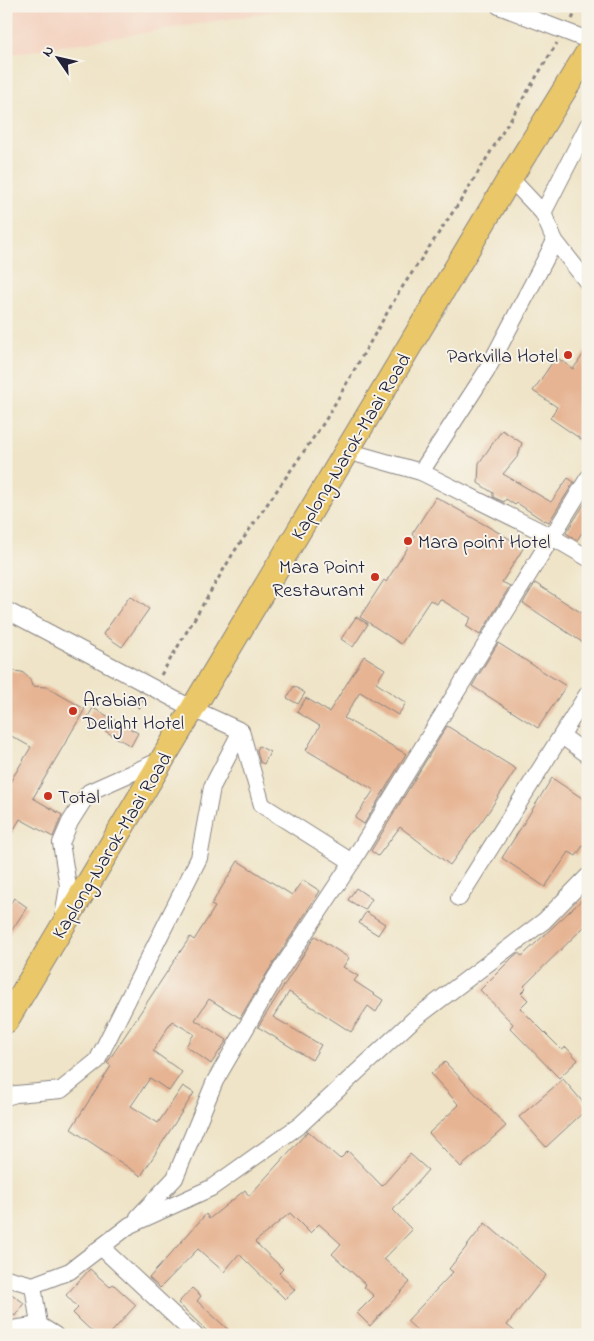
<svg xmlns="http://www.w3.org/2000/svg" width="594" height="1341" font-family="'Indie Flower',sans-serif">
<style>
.built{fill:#f4d3c1}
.building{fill:#e6b493}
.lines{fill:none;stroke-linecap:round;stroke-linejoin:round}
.minor-casing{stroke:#888381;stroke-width:18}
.highway-casing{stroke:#888381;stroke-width:26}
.path{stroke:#888381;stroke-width:3;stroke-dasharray:4 4;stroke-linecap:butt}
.minor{stroke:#fff;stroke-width:16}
.highway{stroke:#eac769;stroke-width:24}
.poi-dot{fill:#c8321e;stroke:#f7f3e8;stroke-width:2}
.labels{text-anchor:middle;stroke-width:4;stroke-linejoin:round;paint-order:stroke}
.poi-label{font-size:20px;fill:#22223b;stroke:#f7f3e8;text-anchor:start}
.street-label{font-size:20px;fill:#22223b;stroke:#f7f3e8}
</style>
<rect width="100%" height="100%" fill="#f7f3e8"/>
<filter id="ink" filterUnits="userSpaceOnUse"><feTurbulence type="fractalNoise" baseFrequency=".02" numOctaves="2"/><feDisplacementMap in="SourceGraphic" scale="10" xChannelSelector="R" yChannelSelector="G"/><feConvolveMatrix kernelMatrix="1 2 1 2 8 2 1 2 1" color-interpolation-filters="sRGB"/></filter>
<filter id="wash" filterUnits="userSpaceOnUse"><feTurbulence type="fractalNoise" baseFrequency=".0096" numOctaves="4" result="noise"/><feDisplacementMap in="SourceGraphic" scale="20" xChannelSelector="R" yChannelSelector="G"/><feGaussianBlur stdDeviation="1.12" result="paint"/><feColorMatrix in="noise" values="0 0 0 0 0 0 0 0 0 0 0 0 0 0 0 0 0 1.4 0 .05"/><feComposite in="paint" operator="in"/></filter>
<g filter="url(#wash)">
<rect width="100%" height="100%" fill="#efe4c7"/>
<path class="built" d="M6,6H308L6,55Z"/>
<g id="blocks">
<g class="building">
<path d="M588,348V444L550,418L557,407L533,391L556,357L573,369Z"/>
<path d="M502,430L522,443L518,456L503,474L551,502L568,478L574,482L549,522L545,520L544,521L517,503L515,505L506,499L504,502L493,497V493L478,483L479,463Z"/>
<path d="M436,497L524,547L502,582L510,586L480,635L466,626L471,618L440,599L437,604L430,600L401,644L360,617L384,580L386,582L415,536L412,534Z"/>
<path d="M588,498V524L577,540L566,533Z"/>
<path d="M535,583L588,617V646L523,603Z"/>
<path d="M130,596L149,609L122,647L103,634Z"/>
<path d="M356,617L368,624L353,647L341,639Z"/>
<path d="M498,643L566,686L538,728L472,686Z"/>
<path d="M364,656L385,669L376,683L406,703L398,715L360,692L344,718L406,754L364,824L355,818L374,790L306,750L320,726L297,712L306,698L329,712Z"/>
<path d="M6,670L22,672L30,679L32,686L46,687L85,709L33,798L62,815L53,837L20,819L6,843V789L31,747L6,733Z"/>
<path d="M294,686L305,693L298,704L287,698Z"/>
<path d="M93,708L138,733L131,746L86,720Z"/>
<path d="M447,726L516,769L489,811L450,865L400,827L378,856L371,851Z"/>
<path d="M259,746L270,752L264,764L260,762L257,750Z"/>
<path d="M552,778L588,802V838L576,856L569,852L545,887L502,858Z"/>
<path d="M238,861L292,895L303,880L320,891L267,973L240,1018L209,999L195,1020L227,1040L211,1064L186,1046L194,1034L172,1021L153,1051L182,1072L169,1091L150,1078L131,1106L158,1123L183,1086L194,1093L141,1176L71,1129L111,1066L107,1063L190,937L194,940L215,907L211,905Z"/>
<path d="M356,888L372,899L365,910L348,900Z"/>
<path d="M588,894V923L524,986L526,988L521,993L528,1000L520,1008L562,1050L566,1047L578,1060L559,1078L510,1028L513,1024L480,990L513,957L518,953L522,956Z"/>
<path d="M14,898L27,907L6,939V910Z"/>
<path d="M366,912L385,924L378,935L359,923Z"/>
<path d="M315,936L349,958L343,967L358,976L354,981L383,1000L376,1012L368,1006L351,1032L289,992L273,1017L321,1045L312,1060L258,1027Z"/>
<path d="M445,1062L506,1126L461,1167L429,1133L459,1105L431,1074Z"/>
<path d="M563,1079L588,1108L546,1147L519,1117Z"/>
<path d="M308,1131L340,1159L348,1151L382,1186L410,1154L428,1170L393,1210L412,1230L384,1259L410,1282L370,1326L357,1313L374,1296L364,1287L366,1285L332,1254L341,1244L319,1224L310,1233L290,1213L255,1242L283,1269L279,1273L295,1290L285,1299L239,1254L224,1272L198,1249L160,1288L149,1278L206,1214L209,1219L245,1190L249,1196Z"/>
<path d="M485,1223L546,1275L507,1325L519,1335H422L407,1321L453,1272L449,1269Z"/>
<path d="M90,1269L110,1287L113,1284L136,1305L109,1335H96L81,1321L73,1313L78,1308L66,1295Z"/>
<path d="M192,1288L201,1296L197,1301L234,1335H211L178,1303Z"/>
<path d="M6,1290L24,1303L15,1316L6,1310Z"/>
</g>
</g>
</g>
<g filter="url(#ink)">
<use href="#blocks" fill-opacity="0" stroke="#888381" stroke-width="1"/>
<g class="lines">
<g class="minor-casing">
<g id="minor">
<path d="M499,6L588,40"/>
<path d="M510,178L543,213L555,241L588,283"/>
<path d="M543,213L588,125"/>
<path d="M347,451L421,472L552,537L588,558"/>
<path d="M421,472L486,372L555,241"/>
<path d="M6,610L193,709L241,731L212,787L199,858L97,1061L61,1090L16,1094L6,1097"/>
<path d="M562,736L588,755"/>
<path d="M352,862L588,478"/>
<path d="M459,898L588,693"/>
<path d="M63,918L68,886L61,843L70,822L89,792L163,759"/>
<path d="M138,1217L175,1178L215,1081L275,978L352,862L262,805L241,731"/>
<path d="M102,1248L195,1335"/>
<path d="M6,1278L33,1285L70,1271L130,1225L211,1188L300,1125L413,1020L544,921L588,876"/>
<path d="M33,1285L39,1325L55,1335"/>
<path d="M6,1330L39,1325"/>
</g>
</g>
<g class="highway-casing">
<path id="highway" d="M6,1021L510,178L588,52"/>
</g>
<g class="path">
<path d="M572,19L579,6"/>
<path d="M161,675L234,552L325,421L399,292L463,197L557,43"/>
<path d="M138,708L145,699"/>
</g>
<use href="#minor" class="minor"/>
<use href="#highway" class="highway"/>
</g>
</g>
<g class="poi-dot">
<circle cx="568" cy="355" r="5"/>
<circle cx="408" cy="541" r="5"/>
<circle cx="375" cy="577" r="5"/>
<circle cx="73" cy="711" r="5"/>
<circle cx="48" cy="796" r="5"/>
</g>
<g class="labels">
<g class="poi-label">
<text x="558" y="362" text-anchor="end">Parkvilla Hotel</text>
<text x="418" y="548">Mara point Hotel</text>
<text x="365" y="573" text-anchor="end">Mara Point<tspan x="365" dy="23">Restaurant</tspan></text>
<text x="83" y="706">Arabian<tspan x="83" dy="23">Delight Hotel</tspan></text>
<text x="58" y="803">Total</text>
</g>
<g class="street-label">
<text transform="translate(350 446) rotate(-59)" y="7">Kaplong-Narok-Maai Road</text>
<text transform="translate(111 845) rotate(-59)" y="7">Kaplong-Narok-Maai Road</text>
</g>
</g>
<rect width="594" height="1341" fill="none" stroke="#f7f3e8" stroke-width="25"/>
<g transform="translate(58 58) rotate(304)" stroke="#f7f3e8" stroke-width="4" paint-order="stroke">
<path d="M0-4L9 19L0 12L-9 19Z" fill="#22223b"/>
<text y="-8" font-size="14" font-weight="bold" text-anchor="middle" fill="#22223b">N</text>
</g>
</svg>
